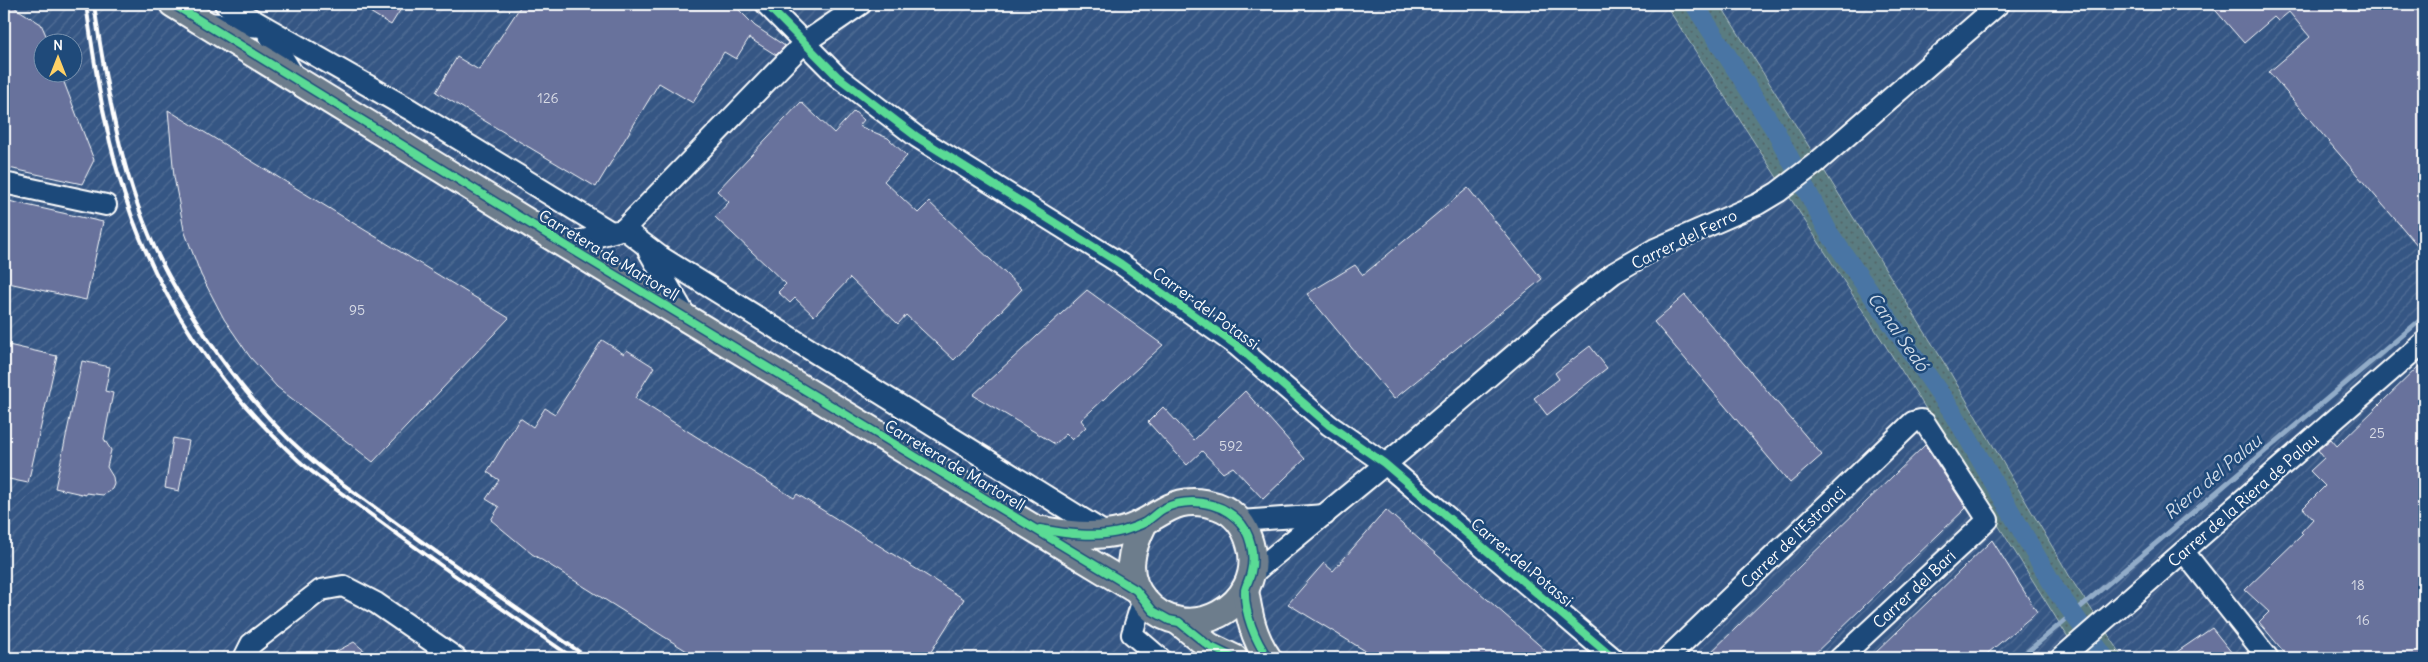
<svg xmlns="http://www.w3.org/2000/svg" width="2428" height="662" font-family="Delius,sans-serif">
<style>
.industrial{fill:url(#industrial-furrows);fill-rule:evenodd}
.grass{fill:url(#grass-dots);stroke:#acbec0}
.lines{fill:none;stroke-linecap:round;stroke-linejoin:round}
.stream{stroke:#92acc8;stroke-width:5}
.canal{stroke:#4975a4;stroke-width:19}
.building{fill:#67729c;stroke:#fff}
.minor-casing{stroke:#fff;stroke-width:24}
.major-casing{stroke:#fff;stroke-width:30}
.minor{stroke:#1f4a7a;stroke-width:20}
.major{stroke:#6d7d8c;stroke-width:26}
.rail{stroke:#fff;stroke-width:4}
.cycleway-casing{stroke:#1f4a7a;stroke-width:11}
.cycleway{stroke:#5adb95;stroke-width:8}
.labels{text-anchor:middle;stroke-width:5;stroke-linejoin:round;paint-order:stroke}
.number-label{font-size:14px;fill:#d9dce6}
.street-label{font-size:16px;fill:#fff;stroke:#1f4a7a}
.water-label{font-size:18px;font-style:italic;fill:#d2dce8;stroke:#1f4a7a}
</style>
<defs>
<pattern id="industrial-furrows" width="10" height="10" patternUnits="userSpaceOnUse" patternTransform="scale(1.25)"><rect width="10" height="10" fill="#355684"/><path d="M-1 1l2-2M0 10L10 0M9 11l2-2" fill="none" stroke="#536f96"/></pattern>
<pattern id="grass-dots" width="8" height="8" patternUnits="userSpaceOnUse" patternTransform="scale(1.25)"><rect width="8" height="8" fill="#5a7c81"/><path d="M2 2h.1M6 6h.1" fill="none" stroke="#536466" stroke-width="1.8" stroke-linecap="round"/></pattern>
</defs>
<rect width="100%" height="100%" fill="#1f4a7a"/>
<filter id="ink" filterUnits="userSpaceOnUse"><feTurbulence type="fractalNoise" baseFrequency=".02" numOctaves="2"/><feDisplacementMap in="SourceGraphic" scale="10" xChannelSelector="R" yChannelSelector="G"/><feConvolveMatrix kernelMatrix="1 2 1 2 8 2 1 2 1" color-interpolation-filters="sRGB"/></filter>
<g filter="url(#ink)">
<g class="industrial">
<path d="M4,4H1665L1916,393L2081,658H4ZM42,42H72V72H42Z"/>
<path d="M1720,4H2424V658H2124L2073,582L1948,369Z"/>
</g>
<path class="grass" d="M1665,4H1720L1948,369L2073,582L2124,658H2081L1916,393Z"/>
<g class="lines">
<path class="stream" d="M2020,658L2424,317"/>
<path class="canal" d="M1694,4L1775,130L1829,233L1954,414L2056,590L2105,658"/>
</g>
<g class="building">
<path d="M4,4H9L41,24L49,42H42V72H60L94,160L82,184L4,167Z"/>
<path d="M357,4H404L391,25Z"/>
<path d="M522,4H733L755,26L785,46L776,55L749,38L736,59L724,52L693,103L659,83L596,187L436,92L457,57L479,70Z"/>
<path d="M2210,4H2424V253L2269,72L2310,37L2289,12L2278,21L2274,17L2244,43Z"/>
<path d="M801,102L834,133L854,111L864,120L859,126L888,138L907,156L884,181L918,213L929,202L1022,289L954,360L906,315L898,324L850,278L814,316L795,298L790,303L778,292L786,284L715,217L729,202L717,191Z"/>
<path d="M168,110L509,318L373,462L277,387L250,357L224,319L201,275L184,230L174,177Z"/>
<path d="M1468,188L1542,279L1394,399L1307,294L1355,265L1363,275Z"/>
<path d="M4,200L103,222L86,300L4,282Z"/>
<path d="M1087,290L1163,345L1081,420L1086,427L1072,440L1066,434L1055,444L973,395Z"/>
<path d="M1685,295L1822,455L1790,483L1654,322Z"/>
<path d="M602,340L624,354L627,350L654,367L635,398L794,498L797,494L964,599L927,658H698L532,554L491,520L499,507L486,499L499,480L487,472L520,418L533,427L545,408L555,414Z"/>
<path d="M4,344L57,356L28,483L4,478Z"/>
<path d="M1590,346L1607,368L1547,415L1534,398L1559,379L1555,373Z"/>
<path d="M82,361L110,367L105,391L113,393L104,439L111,450L107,467L113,477L114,484L112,489L103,495L86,493V495L55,488Z"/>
<path d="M2424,361V658H2289L2259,622L2269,612L2245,590L2303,534L2301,532L2313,519L2303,508L2325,486L2310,471L2324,458L2318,450L2331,439L2337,446Z"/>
<path d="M1245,391L1305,459L1263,499L1233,467L1223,473L1202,451L1187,465L1148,422L1163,407L1194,440Z"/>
<path d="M173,438L189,441L179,491L165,488Z"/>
<path d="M1925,445L1966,508L1810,658H1705Z"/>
<path d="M1386,510L1554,658H1377L1288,604L1324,563L1333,571Z"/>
<path d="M1992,540L2037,612L1982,658H1870Z"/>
<path d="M2212,628L2236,658H2168Z"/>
<path d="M354,642L373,658H324Z"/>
</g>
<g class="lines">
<g class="minor-casing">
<g id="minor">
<path d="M225,4L411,110L611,232"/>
<path d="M766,4L838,77L917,137L1121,264L1236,345L1329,425L1384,463L1613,658"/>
<path d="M205,23L264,27L296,79"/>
<path d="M4,183L106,205"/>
<path d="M624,229L661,257L1107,534"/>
<path d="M624,229L804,43L861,4"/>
<path d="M565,245L617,231"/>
<path d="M648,250L688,320"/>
<path d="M1240,521L1325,515"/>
<path d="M2184,552L2268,658"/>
<path d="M1251,575L1417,438L1558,317L1614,273L1655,249L1758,204L1778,192L1816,163L1999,4"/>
<path d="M1143,599L1132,634L1160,658"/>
<path d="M244,658L251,644L321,590L343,586L376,603L456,658"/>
<path d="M1667,658L1913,422L1921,420L1925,423L1988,520L1840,658"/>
<path d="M2061,658L2424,342"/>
</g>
</g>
<g class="major-casing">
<g id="major">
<path d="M173,4L565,245L1136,590"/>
<path d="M1043,530C1069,535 1096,538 1122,531C1161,521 1169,491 1217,506C1235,512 1245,526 1250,544C1268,606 1185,650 1144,600C1123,575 1131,549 1144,523"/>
<path d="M1245,590C1249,615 1253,637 1268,658"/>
<path d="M1179,622L1209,646L1234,658"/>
</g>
</g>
<use href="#minor" class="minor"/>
<use href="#major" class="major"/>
<g class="rail">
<path d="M86,4C96,76 107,148 132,217C166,311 225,392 298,460C319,479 344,494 366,511C434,562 504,610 573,658"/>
<path d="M94,4C107,94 123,188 165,269C181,300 200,328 220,357C245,392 272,425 305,454C327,474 353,491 377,509C446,560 518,609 588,658"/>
</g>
<g class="cycleway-casing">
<g id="cycleway">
<path d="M173,4L565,245L1136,590L1153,611L1169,620L1179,622L1209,646L1234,658"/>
<path d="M766,4L838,77L917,137L1121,264L1236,345L1329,425L1384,463L1613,658"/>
<path d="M1040,529C1067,534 1096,538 1123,531C1129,529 1138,526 1144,523C1151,519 1156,513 1163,509C1187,497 1218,501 1237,519C1251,532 1255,555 1251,572C1250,578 1246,585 1245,590C1244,613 1255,640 1268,658"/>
</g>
</g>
<use href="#cycleway" class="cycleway"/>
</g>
</g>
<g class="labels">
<g class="number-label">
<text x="548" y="103">126</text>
<text x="357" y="315">95</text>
<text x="2377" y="438">25</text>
<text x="1231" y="451">592</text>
<text x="2358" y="590">18</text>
<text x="2363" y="625">16</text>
</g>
<g class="street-label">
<text transform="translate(1684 239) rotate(-26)" y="6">Carrer del Ferro</text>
<text transform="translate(609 255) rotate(31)" y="6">Carretera de Martorell</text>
<text transform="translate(1206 308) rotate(36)" y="6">Carrer del Potassi</text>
<text transform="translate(955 465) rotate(31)" y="6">Carretera de Martorell</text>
<text transform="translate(2243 500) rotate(-41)" y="6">Carrer de la Riera de Palau</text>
<text transform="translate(1793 537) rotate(-44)" y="6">Carrer de l'Estronci</text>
<text transform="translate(1522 562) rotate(40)" y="6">Carrer del Potassi</text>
<text transform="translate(1914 589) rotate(-43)" y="6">Carrer del Bari</text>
</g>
<g class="water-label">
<text transform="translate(1898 332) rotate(55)" y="6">Canal Sedó</text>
<text transform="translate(2213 477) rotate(-40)" y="6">Riera del Palau</text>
</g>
</g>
<rect width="2428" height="662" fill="none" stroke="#1f4a7a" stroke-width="20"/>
<rect x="10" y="10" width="2408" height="642" fill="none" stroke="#fff" stroke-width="2" filter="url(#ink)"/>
<g transform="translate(58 58)"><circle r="24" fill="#1f4a7a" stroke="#7992af"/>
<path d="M0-4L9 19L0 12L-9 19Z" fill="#ffd166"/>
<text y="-8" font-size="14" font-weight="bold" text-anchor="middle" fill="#ffffff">N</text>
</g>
</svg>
